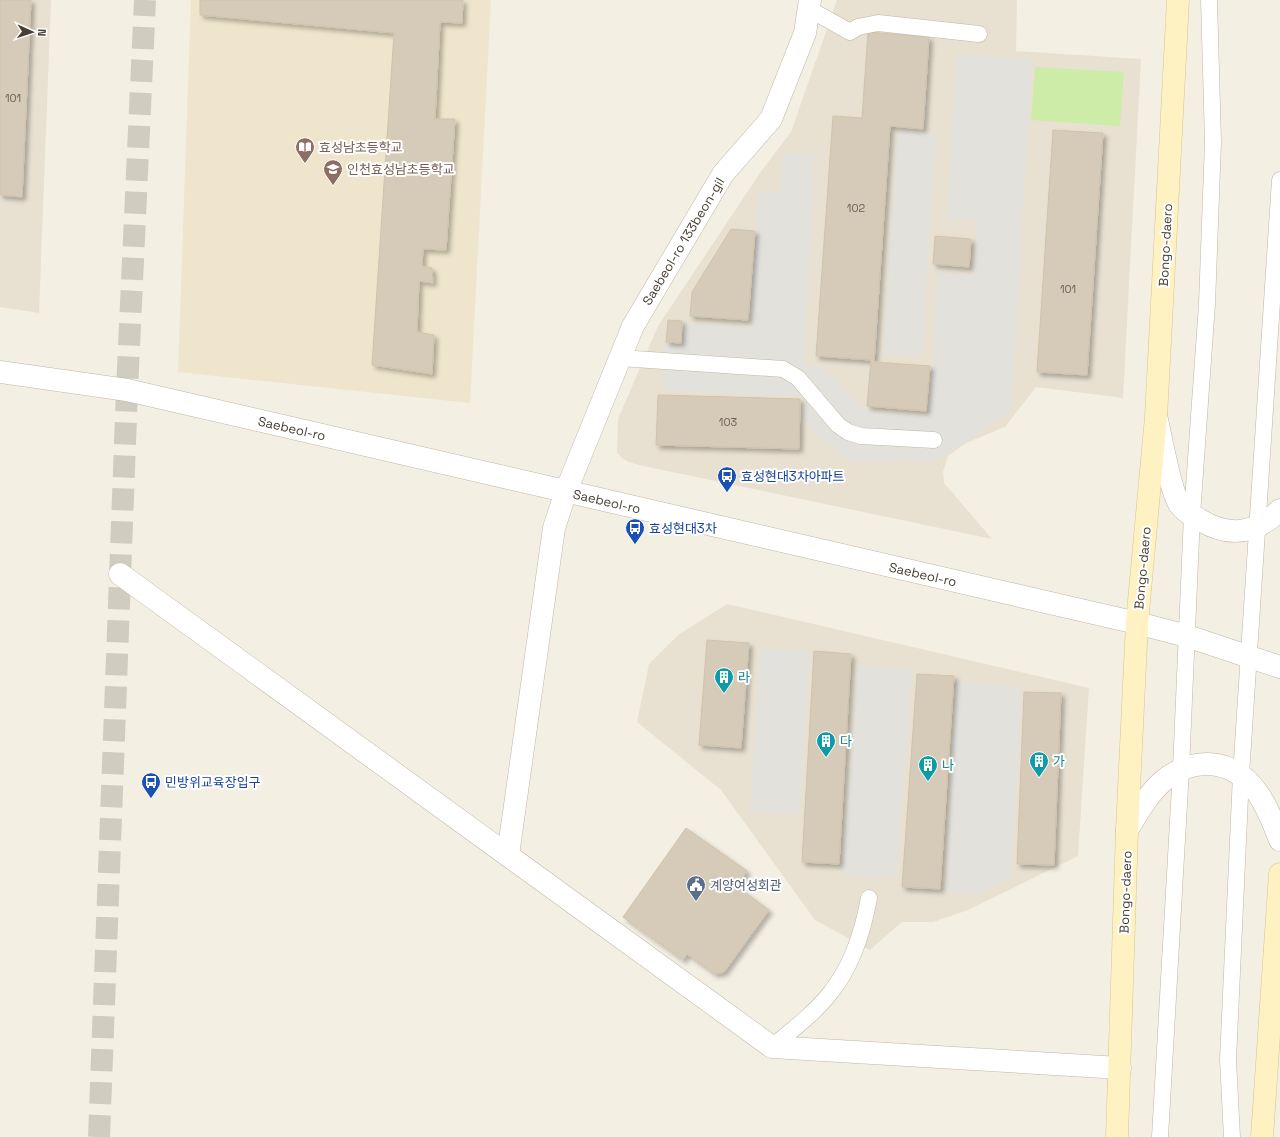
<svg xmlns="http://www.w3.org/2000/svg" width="1280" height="1137" font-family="'Space Grotesk','Noto Sans KR',sans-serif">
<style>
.residential{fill:#e8e1d1}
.education{fill:#eee5cc}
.green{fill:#cceca8}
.parking{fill:#e3e1dc}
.building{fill:#d6cbb8;stroke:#d2c3aa;filter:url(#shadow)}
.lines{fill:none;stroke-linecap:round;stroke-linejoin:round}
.tertiary-tunnel{stroke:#d1ccc0;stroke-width:22;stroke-dasharray:22 11;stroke-linecap:butt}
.service-casing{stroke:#c0b7a5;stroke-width:17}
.minor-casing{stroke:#c0b7a5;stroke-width:23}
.tertiary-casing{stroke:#c0b7a5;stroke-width:23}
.secondary-casing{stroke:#d8c68e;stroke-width:23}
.service{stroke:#fff;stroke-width:16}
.minor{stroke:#fff;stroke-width:22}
.tertiary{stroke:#fff;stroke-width:22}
.secondary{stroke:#fff2c2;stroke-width:22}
.labels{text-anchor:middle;stroke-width:4;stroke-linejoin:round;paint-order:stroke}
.number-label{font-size:11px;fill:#6a6254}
.education-label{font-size:13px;fill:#785e54;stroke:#fff;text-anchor:start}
.street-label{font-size:13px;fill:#463f33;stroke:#fff}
.transit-label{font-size:13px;fill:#164399;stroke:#fff;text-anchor:start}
.culture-label{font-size:13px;fill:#0d838f;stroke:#fff;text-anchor:start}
.service-label{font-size:13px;fill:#4e5e75;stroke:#fff;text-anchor:start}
</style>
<defs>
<filter id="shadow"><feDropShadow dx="3.5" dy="3.5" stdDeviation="2" flood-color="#0004"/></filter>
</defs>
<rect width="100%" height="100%" fill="#f4efe3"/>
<g class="residential">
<path d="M0,0H51L39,313L0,307Z"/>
<path d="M837,0H1017L1016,51L1141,59L1123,398L1036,387L1005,427L966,443L948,456L943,472L944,483L992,539L639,465L626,461L617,453L618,419L658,326L762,170L791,132Z"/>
<path d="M727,604L1089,688L1078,856L968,910L933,922H902L870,950L815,920L721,790L637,722L649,664L678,635Z"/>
</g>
<path class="education" d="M191,0H491L470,403L178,372Z"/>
<path class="green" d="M1035,67L1124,72L1120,126L1031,120Z"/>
<g class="parking">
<path d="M957,55L1032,59L1011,411L935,462L850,460L804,425L805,366H822L861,406L878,413L929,416L938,273L974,275L977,219L947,218Z"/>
<path d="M898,131L936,134L922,356L883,354Z"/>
<path d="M783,153L814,154L802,397L663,390L665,344L683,345L684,323L751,327L758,191L781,192Z"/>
<path d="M760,648L810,652L799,815L750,812Z"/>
<path d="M858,666L912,670L896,878L842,874Z"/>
<path d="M956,683L1022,687L1011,877L977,895L945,893Z"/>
</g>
<g class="building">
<path d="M0,0H31L22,197L0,195Z"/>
<path d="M200,0H463L462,23L440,22L435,119H455L446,250L423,249L422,266L432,268L433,283L419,281L417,332L434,335L432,374L372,365L394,33L200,15Z"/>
<path d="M868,32L929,37L923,129L890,126L874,362L930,366L926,411L867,406L871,360L816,356L833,116L862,118Z"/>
<path d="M1053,130L1103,133L1087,375L1037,372Z"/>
<path d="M731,229L755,231L748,320L690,316L692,292Z"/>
<path d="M935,236L971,239L969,267L933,264Z"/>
<path d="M668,320L682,321L681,343L666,342Z"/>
<path d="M658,395L800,399L799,449L656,445Z"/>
<path d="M707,640L749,643L741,748L699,745Z"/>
<path d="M814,651L851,654L839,864L802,862Z"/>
<path d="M917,674L954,676L940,889L902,887Z"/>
<path d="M1024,692L1061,693L1054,865L1017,864Z"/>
<path d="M686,828L747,871L736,886L769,910L724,972L715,974L687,954L683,960L623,917Z"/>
</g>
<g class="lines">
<path class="tertiary-tunnel" d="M99,1137L127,390L145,0"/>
<g class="service-casing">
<g id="service">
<path d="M809,9L850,32L858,27L878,23L979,34"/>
<path d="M620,358L783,369L798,378L838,425L848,432L861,436L934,440"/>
<path d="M772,1047C792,1030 815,1013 831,992C852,966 863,931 869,898"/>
<path d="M1160,1137L1181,769L1192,515L1207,304L1213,142L1209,0"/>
<path d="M1232,1137L1228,1060L1241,775L1280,180"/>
</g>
</g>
<g class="minor-casing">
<g id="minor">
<path d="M120,574L772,1047L1120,1068"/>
<path d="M508,855L554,528L566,491L633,326L723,174L771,119L805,33L810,0"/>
</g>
</g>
<g class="tertiary-casing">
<g id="tertiary">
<path d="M0,372L127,390L1137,623L1187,636L1280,667"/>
<path d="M1157,420C1161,437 1171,494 1180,505C1185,512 1193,516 1200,520C1230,538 1255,534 1280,510"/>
<path d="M1127,830C1138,813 1148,794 1163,781C1193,756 1232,758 1256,791C1267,805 1273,823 1280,840"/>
</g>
</g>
<g class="secondary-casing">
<g id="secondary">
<path d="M1117,1137L1127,830L1137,623L1156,417L1178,0"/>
<path d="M1262,1137L1280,874"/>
</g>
</g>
<use href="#service" class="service"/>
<use href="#minor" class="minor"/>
<use href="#tertiary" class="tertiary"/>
<use href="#secondary" class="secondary"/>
</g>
<defs>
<g id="library-pin" transform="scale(1)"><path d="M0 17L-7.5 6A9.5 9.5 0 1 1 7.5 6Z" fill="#8d6e63" stroke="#fff"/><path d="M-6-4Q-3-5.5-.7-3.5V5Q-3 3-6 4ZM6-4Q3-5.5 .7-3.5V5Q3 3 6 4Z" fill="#fff"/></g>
<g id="school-pin" transform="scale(1)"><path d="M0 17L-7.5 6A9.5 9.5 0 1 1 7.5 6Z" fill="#8d6e63" stroke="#fff"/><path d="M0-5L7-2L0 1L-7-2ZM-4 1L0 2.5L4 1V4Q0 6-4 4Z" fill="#fff"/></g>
<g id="bus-pin" transform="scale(1)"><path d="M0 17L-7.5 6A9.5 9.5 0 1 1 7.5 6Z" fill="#1a4fb4" stroke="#fff"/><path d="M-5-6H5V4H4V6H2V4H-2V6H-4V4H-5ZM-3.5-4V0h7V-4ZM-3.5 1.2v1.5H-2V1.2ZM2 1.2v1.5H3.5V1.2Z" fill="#fff"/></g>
<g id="building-pin" transform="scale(1)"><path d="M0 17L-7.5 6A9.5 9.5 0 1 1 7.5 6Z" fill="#0f9aa8" stroke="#fff"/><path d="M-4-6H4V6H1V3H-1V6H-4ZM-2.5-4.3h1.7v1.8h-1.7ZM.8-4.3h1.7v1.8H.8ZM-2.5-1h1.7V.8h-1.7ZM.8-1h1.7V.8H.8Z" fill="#fff"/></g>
<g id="civic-pin" transform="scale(1)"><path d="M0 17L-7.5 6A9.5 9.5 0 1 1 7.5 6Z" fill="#5c6f8a" stroke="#fff"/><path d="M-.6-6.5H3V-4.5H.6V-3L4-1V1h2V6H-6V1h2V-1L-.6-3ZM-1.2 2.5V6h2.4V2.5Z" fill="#fff"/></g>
</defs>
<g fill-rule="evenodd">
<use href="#library-pin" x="305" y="147"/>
<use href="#school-pin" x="333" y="169"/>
<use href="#bus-pin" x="727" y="476"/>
<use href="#bus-pin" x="635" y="528"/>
<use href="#building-pin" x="724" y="677"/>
<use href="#building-pin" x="826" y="741"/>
<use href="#building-pin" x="1039" y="761"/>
<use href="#building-pin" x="928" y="765"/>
<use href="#bus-pin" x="151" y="782"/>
<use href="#civic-pin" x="696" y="885"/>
</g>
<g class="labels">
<g class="number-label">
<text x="13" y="102">101</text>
<text x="856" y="212">102</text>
<text x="1068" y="293">101</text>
<text x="728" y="426">103</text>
</g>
<g class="education-label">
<text x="319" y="152">효성남초등학교</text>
<text x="347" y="174">인천효성남초등학교</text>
</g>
<g class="street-label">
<text transform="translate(683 241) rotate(-59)" y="5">Saebeol-ro 133beon-gil</text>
<text transform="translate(1165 245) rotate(-87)" y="5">Bongo-daero</text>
<text transform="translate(292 428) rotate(13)" y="5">Saebeol-ro</text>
<text transform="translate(607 501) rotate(13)" y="5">Saebeol-ro</text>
<text transform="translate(1142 568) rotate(-85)" y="5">Bongo-daero</text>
<text transform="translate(923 574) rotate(13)" y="5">Saebeol-ro</text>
<text transform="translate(1125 892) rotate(-88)" y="5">Bongo-daero</text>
</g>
<g class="transit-label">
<text x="741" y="481">효성현대3차아파트</text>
<text x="649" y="533">효성현대3차</text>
<text x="165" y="787">민방위교육장입구</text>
</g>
<g class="culture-label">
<text x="738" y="682">라</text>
<text x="840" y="746">다</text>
<text x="1053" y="766">가</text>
<text x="942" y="770">나</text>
</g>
<g class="service-label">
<text x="710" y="890">계양여성회관</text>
</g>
</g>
<g transform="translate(32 32) rotate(93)" stroke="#ffffff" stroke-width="3" paint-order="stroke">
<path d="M0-3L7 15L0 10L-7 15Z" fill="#463f33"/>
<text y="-6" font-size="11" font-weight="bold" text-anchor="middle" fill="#463f33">N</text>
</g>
</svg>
